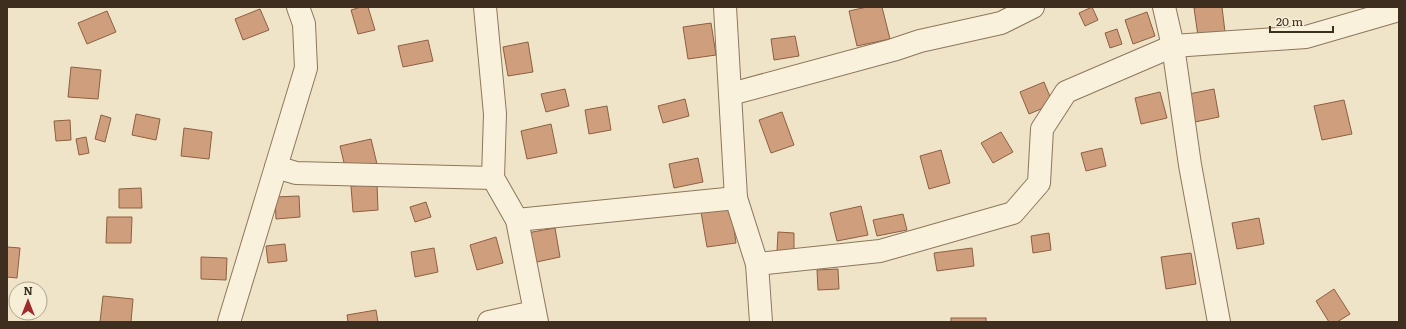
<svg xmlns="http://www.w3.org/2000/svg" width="1406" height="329" font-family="Literata,serif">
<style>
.building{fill:#cf9f7d;stroke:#8d5f41}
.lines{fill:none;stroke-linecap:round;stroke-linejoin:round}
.minor-casing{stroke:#8d765c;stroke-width:24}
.minor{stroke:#faf1dc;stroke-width:22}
</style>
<rect width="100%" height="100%" fill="#f0e4c8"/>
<g class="building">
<path d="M361,7H368L375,30L358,34L351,10Z"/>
<path d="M867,7H882L890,39L857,46L849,11Z"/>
<path d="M1092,7L1098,20L1085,26L1079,13Z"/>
<path d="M1200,7H1222L1225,32L1198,36L1194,8Z"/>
<path d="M260,9L269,30L243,40L235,19Z"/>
<path d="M107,11L116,32L87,44L78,23Z"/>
<path d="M1147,12L1155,36L1133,44L1125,20Z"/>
<path d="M711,23L716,55L688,59L683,27Z"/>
<path d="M1117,29L1122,44L1110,48L1105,33Z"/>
<path d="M795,36L799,56L774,60L771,39Z"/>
<path d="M428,40L433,61L403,67L398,46Z"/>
<path d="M528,42L533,72L508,76L503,47Z"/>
<path d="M71,67L101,70L98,99L68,97Z"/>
<path d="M1044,82L1053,104L1029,114L1020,92Z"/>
<path d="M565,89L569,106L546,112L541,94Z"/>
<path d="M1214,89L1219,117L1190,123L1184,95Z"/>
<path d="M1160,92L1167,118L1141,124L1135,98Z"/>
<path d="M685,99L689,116L663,123L658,106Z"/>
<path d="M1344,100L1352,134L1322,140L1314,106Z"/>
<path d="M607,106L611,130L589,134L585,110Z"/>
<path d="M782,112L794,145L771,153L759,120Z"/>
<path d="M136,114L160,119L156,140L132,135Z"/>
<path d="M101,115L111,118L105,142L95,139Z"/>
<path d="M70,120L71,140L56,141L54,121Z"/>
<path d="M551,124L557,153L527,159L521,131Z"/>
<path d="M184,128L212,132L209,159L181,156Z"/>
<path d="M1001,132L1013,152L993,163L981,143Z"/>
<path d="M86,137L89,153L79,155L76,139Z"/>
<path d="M371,139L377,164L346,171L340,146Z"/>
<path d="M1102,148L1106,166L1086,171L1081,153Z"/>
<path d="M941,150L950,183L929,189L920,156Z"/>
<path d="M698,158L703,182L674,188L669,164Z"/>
<path d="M377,184L378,210L353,212L351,186Z"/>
<path d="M141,188L142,208H119V189Z"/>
<path d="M299,196L300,217L276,219L275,197Z"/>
<path d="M426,202L431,217L415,222L410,207Z"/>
<path d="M861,206L868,235L837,241L830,213Z"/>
<path d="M731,208L736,243L707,247L701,212Z"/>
<path d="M903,214L907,230L877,236L873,220Z"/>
<path d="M107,217H132L131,243H106Z"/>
<path d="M1259,218L1264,244L1237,249L1232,223Z"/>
<path d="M555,228L560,257L532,263L527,233Z"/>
<path d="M778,232L794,233V252L777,251Z"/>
<path d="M1049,233L1051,250L1033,253L1031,236Z"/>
<path d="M496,237L503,263L477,270L470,245Z"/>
<path d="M285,244L287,261L268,263L266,246Z"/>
<path d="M7,247L20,248L17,278L7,277Z"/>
<path d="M434,248L438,272L415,277L411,252Z"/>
<path d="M972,248L974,266L937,271L934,253Z"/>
<path d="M1191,253L1196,284L1166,289L1161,257Z"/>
<path d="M201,257L227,258L226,280L201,279Z"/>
<path d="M838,269L839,289L818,290L817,270Z"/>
<path d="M1334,289L1350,314L1337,322H1329L1316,301Z"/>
<path d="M103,296L133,299L131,322H100Z"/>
<path d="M376,310L378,322H348L347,315Z"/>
<rect x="951" y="318" width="35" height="4"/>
</g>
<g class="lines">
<g class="minor-casing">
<g id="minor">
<path d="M485,7L495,114L493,178L517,220L537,322"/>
<path d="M725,7L736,198L757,264L761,322"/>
<path d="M1164,7L1173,46L1190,165L1219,322"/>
<path d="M731,94L893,50L920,41L1001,23L1033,7"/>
<path d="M276,167L296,173L493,178"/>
<path d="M517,220L736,198"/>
<path d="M757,264L880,251L1013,213L1039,183L1042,129L1066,92L1173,46L1306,37L1399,10"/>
<path d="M229,322L306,68L304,24L298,7"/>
<path d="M489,322L534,312"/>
</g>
</g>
<use href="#minor" class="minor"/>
</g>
<rect width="1406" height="329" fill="none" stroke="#3d2e20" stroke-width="16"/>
<g transform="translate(28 301)"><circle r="19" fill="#f7eed8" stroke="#ada18e"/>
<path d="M0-3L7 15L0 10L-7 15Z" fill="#9e2a2b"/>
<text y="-6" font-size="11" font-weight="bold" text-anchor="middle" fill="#3d2e20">N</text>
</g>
<path d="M1270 26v6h63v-6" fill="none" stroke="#3d2e20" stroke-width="2"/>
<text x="1276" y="26" font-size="12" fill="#3d2e20" stroke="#f7eed8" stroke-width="3" paint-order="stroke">20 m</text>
</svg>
